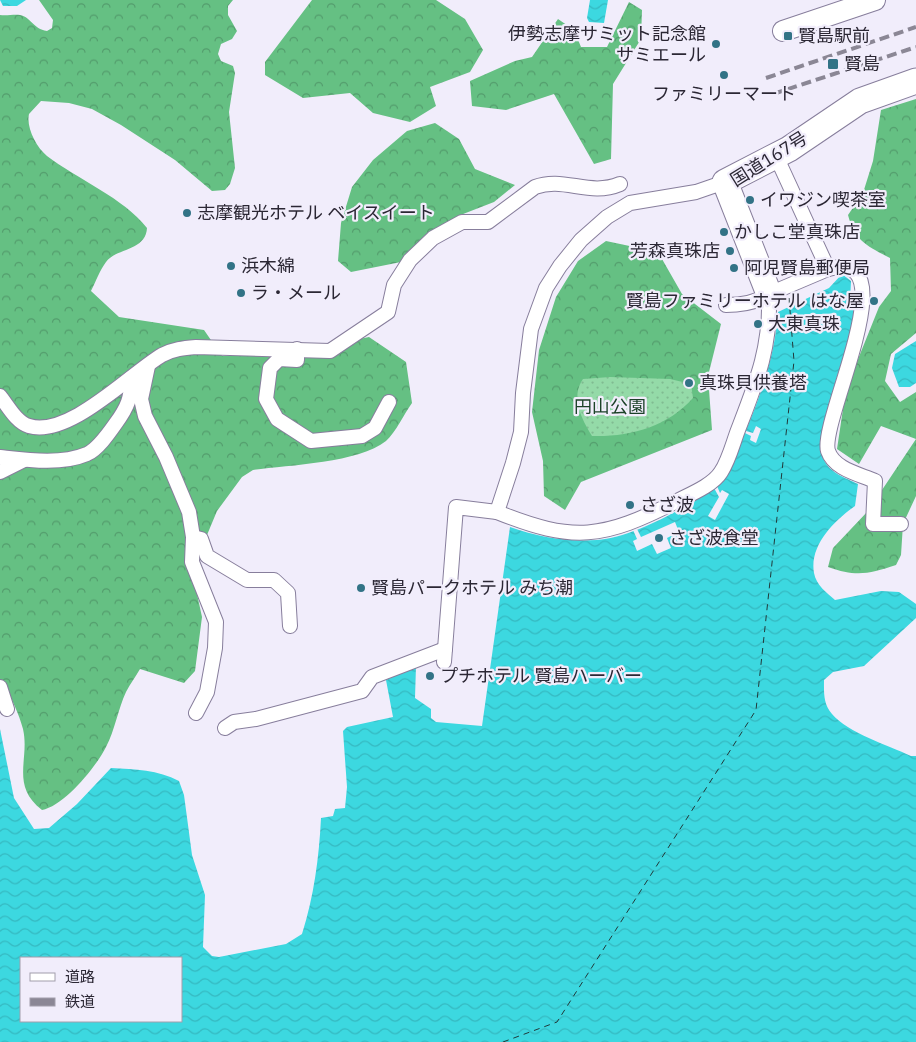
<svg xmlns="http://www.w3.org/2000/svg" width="916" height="1042" font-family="'IBM Plex Sans','Noto Sans JP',sans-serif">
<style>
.forest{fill:url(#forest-crowns)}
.park{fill:url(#park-dots)}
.water{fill:url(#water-waves);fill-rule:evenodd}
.pier{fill:#f1edfb}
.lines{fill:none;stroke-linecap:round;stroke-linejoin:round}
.ferry{stroke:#20393a;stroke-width:1;stroke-dasharray:6 5;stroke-linecap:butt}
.street-casing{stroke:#877e9c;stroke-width:16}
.secondary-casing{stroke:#877e9c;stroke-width:22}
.highway-casing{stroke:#877e9c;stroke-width:27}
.street{stroke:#fff;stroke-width:14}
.secondary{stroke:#fff;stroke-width:20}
.highway{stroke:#fff;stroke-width:25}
.rail{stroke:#8b8795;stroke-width:4;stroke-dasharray:10 5;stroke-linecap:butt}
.poi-dot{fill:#327386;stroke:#f1edfb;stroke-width:2}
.labels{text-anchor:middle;stroke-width:4.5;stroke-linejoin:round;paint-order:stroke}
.poi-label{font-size:18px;fill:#2b2734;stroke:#f1edfb;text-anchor:start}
.street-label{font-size:18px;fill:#2b2734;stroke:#f1edfb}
.park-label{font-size:18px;fill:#1c4229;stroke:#f1edfb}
</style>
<defs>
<pattern id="forest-crowns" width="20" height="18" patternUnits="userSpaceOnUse" patternTransform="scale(1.25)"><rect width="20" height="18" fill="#65c083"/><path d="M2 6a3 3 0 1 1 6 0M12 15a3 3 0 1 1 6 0" fill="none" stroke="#539c6c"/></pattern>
<pattern id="park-dots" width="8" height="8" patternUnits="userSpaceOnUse" patternTransform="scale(1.25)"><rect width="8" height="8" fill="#94daa8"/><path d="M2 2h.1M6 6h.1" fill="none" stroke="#80bb91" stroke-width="1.8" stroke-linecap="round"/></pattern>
<pattern id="water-waves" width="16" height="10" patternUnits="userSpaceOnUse" patternTransform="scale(1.25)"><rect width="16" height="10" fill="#3cd8e0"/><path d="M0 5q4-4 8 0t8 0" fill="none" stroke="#35b9c1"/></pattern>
</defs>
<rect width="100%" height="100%" fill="#f1edfb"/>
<g class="forest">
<path d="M39,0H233L228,6V15L237,31L232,39L221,44L218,54L221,61L233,66L235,73L229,112L235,168L230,184L225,190L212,191L175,160L121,125L92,109L69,103L41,101L29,114C26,127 36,147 47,156C77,179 124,198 147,228C146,251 116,248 106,262C100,270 96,281 91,291L119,317L204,330L222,356L283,355L369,337L406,362L412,403C404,414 396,432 386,441C359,463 288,465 253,470L242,477L217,511L192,571L202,617L195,671L184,683L140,669C136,676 130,684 126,692C118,709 115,730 106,747C96,767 64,806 42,810C10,785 30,759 23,729C19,714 12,699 4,685L0,684V15C7,16 14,14 20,15C31,17 33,29 47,31L52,28L53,20Z"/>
<path d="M312,0H436L465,19L483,50L470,72L430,87L436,106L410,122L373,113L350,93L303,98L265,75V62Z"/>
<path d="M629,2L642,10L641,39L613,84L611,159L594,164L554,94L506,110L472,106L470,81L515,61L532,57L558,19L574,30L581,47H607Z"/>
<path d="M916,99V333L891,354L885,381L900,402L916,392V496L903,524L901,555L896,565C869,574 856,577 828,567L833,548L868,511L916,439L881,426L859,464L837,449L846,389L879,307L891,291L890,258C867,246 855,241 848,215L863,193L873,161L881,110Z"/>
<path d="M435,123L459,139L475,169L515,185L494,202L458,216L424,236L401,262L351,272L338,261L341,223L352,187L373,160L407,131Z"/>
<path d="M606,241L658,252L682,294L721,324L708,376L712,430L581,482L565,510L544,496L543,461L532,412L539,350L556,297L578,261Z"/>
</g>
<path class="park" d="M610,377L670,379L691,384L693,398C667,427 630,437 592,436C582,420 570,397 583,379Z"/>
<g class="water">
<path d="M0,0H26L17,6H3Z"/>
<path d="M590,0H608L604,23L589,22L587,18Z"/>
<path d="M842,274L851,281L850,302H858L857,315C849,342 813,438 824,460C830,473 846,478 858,484L855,506C835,520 809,545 814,573C816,585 827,593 835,600L881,591L899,592L916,604V618L864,666L833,672L824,680C824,692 823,704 832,714C848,733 888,745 911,756H916V1042H0V729L14,798L34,829L49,828L77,804L111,768C135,769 158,770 179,781L184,795L192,855L205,895L203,947L212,956L219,957L286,944L302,934C314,896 319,858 321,818L333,816L335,809L345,808L347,787L343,731L347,727L393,717L386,680L416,666L415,698L431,709V718L436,722L482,726L510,527C538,537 567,542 597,540C636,537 691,505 722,482L726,477C749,423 774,371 778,312L829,288ZM21,958H181V1021H21Z"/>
<path d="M916,341V383L910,387H899L892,368L895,354Z"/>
</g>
<g class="pier">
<path d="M756,426L761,429L756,443L750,440L751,436L745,433L746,431L753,433Z"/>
<path d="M717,486L720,493L722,490L729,494L715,520L708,516L719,497L714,488Z"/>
<path d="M675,522L679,532L667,538L671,548L657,554L652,544L637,551L633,541L637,539L633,530L637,529L641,537Z"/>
</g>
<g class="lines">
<path class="ferry" d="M503,1042L557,1022L756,710L794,361L789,298"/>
<g class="street-casing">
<g id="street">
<path d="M725,182L696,192L630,203L607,217L581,240L560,266L546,288L531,329L523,393L521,432L513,463L497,512C574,543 603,539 677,501C691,494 713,485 721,472C729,460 733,443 738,430C757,381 771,347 769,294L828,269L776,156"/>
<path d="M828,269C910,246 819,421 828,451C834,469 859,474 875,481L873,524H901"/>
<path d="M726,305C742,305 756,303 769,294"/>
<path d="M297,349V360L279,359L270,368L266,399L277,419L311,441L362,436L375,428L389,402"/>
<path d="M148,366L141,399L145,416L166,457L189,512L193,537L192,562L216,622L215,648L207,692L196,713"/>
<path d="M0,396C8,406 16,422 29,426C69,438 130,374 162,355C173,349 184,348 196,347L330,351L388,312L394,285L410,260L433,238L462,222H488L535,187C564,176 589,197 620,184"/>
<path d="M0,457C27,460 61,465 87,454C98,449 109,433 116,423C127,408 132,397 131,378"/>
<path d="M0,472L24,460"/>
<path d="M193,537L201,539L207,556L247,580H274L288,593L290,626"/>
<path d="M444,662L456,507L497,512"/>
<path d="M0,687L7,709"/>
<path d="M225,728L234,722L256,719L362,691L372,677L445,649"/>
</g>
</g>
<g class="secondary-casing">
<path id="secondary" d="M783,31L875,0"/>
</g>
<g class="highway-casing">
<path id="highway" d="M769,294L725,182L789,149L860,101L916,81"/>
</g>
<use href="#street" class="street"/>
<use href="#secondary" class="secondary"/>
<use href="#highway" class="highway"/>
<g class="rail">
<path d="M766,78L916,27"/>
<path d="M773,94L916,47"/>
</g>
</g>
<g class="poi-dot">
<rect x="783" y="31" width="10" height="10" rx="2.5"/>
<circle cx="716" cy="44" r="5"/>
<rect x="827" y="58" width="12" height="12" rx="2.5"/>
<circle cx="724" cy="75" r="5"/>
<circle cx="750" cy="200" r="5"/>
<circle cx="187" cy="213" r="5"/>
<circle cx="724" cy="232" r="5"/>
<circle cx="730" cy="251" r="5"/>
<circle cx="231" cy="266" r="5"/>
<circle cx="734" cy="268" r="5"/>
<circle cx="241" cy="293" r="5"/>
<circle cx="874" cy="301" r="5"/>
<circle cx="758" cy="324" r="5"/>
<circle cx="689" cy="383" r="5"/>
<circle cx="630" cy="505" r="5"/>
<circle cx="659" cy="538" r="5"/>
<circle cx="361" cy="588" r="5"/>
<circle cx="430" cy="676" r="5"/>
</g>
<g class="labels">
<g class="poi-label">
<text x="706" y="40" text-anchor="end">伊勢志摩サミット記念館<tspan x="706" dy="21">サミエール</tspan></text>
<text x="798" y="42">賢島駅前</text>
<text x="844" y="70">賢島</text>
<text x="724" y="100" text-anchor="middle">ファミリーマート</text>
<text x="760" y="206">イワジン喫茶室</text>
<text x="197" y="219">志摩観光ホテル ベイスイート</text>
<text x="734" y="238">かしこ堂真珠店</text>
<text x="720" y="257" text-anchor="end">芳森真珠店</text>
<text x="241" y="272">浜木綿</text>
<text x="744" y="274">阿児賢島郵便局</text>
<text x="251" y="299">ラ・メール</text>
<text x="864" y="307" text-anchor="end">賢島ファミリーホテル はな屋</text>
<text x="768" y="330">大東真珠</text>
<text x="699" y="389">真珠貝供養塔</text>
<text x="640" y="511">さざ波</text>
<text x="669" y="544">さざ波食堂</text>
<text x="371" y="594">賢島パークホテル みち潮</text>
<text x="440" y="682">プチホテル 賢島ハーバー</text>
</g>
<g class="street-label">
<text transform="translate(769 159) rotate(-32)" y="6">国道167号</text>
</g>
<g class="park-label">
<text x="610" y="413">円山公園</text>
</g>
</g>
<rect x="20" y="957" width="162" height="65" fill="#f1edfb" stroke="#a29eab"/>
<rect x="30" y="973" width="25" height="8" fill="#ffffff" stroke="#a29eab"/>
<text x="65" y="982" font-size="15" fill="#2b2734">道路</text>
<rect x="30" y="998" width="25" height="8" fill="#8b8795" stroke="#a29eab"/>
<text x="65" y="1007" font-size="15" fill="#2b2734">鉄道</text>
</svg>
